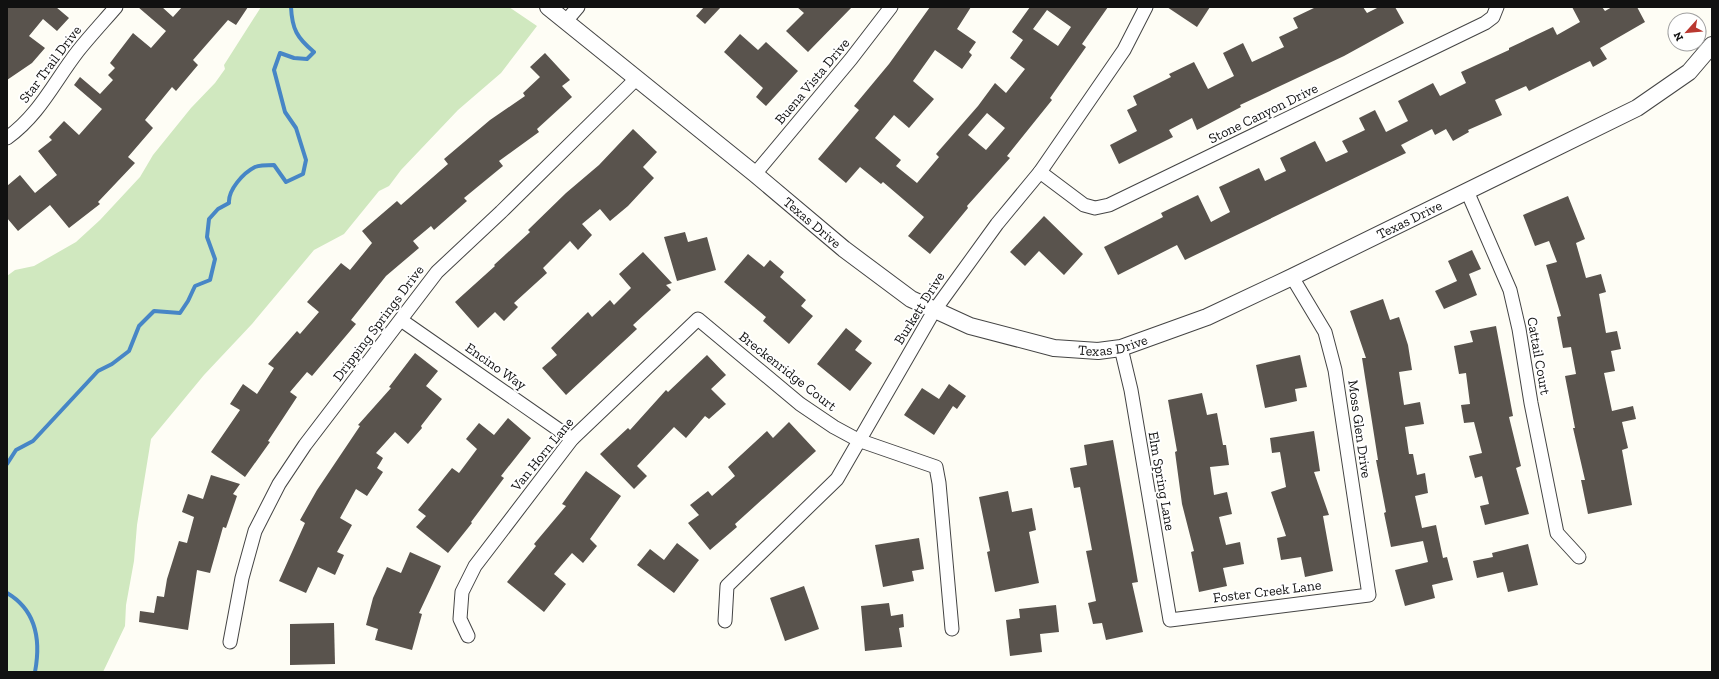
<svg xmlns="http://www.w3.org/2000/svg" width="1719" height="679" font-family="'Zilla Slab',serif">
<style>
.green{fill:#d0e8bf}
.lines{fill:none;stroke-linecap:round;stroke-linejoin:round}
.stream{stroke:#4786c6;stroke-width:4}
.building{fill:#59534d;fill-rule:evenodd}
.minor-casing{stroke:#444;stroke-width:15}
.tertiary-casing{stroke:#444;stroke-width:18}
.minor{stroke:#fff;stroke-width:13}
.tertiary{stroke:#fff;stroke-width:16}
.labels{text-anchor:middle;stroke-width:4;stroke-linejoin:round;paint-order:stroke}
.street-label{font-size:14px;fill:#111;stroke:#fff}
</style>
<rect width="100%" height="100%" fill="#fefdf5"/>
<path class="green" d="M261,7H509L537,26L501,73L458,110L401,170L389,186L379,191L344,234L314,250L252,324L204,375L151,439L137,525L134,561L126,605L125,626L103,672H7V276L15,270L34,266L76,242L100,220L140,177L153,155L191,108L215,83L225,69L224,65Z"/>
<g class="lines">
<g class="stream">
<path d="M7,464L16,450L33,441L98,371L112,364L129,351L139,326L154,311L180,313L188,301L195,286L210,280L215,259L207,237L209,219L218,209L229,203C228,190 243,173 255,167C260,165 269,165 274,165L286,182L303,174L306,160L296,128L285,112L274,70L280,53L294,58L307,59L314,52C297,38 292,29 291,7"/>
<path d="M7,593C36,610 41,640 35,672"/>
</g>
</g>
<g class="building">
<path d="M7,7H56L69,18L57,31L43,19L29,36L45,48L32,63L7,80Z"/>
<path d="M138,7H162L173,17L182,7H248L236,25L228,20L193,60L198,65L176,91L172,87L145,120L153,128L128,157L135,163L98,202L100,204L69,228L50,205L18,231L7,218V186L20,175L35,193L57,175L38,151L52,140L49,137L64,121L79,135L102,109L74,85L80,77L100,94L113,80L108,75L115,68L110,63L133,33L151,48L166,31Z"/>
<path d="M704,7H721L705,24L696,16Z"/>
<path d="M797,7H852L808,52L786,31L804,13Z"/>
<path d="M930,7H971L957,29L976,42L969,52L972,55L962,69L935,50L913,81L934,99L909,128L894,115L875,138L901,160L896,166L917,183L939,157L936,154L978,106L995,83L1006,93L1025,69L1010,58L1023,40L1012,32L1030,7H1108L1082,44L1086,47L1050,98L1052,100L1007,156L1010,158L967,206L968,208L930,254L908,236L924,217L883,182L881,184L860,167L846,183L818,159L859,110L854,106L889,64ZM1047,10L1071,27L1058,46L1033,29ZM987,113L1005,128L986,150L968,135Z"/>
<path d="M1167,7H1210L1197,27Z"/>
<path d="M1316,7H1363L1367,13L1379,7H1395L1404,23L1344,56L1240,105L1241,107L1197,130L1192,118L1169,130L1173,137L1119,164L1110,145L1137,131L1127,110L1137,105L1133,96L1171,77L1169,74L1194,62L1208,89L1234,76L1223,53L1243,43L1252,62L1284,47L1279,37L1298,28L1293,18Z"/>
<path d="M1572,7H1602L1605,11L1612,7H1637L1645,22L1600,48L1607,59L1593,67L1590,61L1529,91L1526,86L1495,100L1502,115L1468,130L1469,132L1453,141L1446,129L1435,135L1432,129L1401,145L1406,153L1185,260L1177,245L1118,275L1104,247L1163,217L1161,213L1198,195L1211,222L1230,212L1219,187L1259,168L1265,181L1286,171L1280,158L1315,141L1326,162L1348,152L1342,141L1365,130L1359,118L1375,110L1386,132L1408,121L1398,101L1433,83L1440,96L1466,83L1461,72L1509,50V48L1553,27L1557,35L1580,22Z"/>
<path d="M740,34L758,50L766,42L798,71L766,106L756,97L763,88L724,52Z"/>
<path d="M545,53L570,80L562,86L572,97L537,129L539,132L499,161L503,166L464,198L467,201L434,230L431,226L413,241L419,248L386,276L351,320L356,324L312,376L307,372L290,392L297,397L268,441L270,442L245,477L211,452L240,410L230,404L243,384L257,394L274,368L268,364L297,331L300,334L319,312L307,302L341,263L350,270L372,243L362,231L397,201L401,205L448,164L444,159L490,120L525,96L523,93L540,77L530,67Z"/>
<path d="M633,129L657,152L643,167L654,178L628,206L610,221L600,209L582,224L592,235L578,250L570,241L543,268L547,273L514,303L518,307L504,321L495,312L478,328L455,302L495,266L494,265L530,232L528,230L566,193L599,165Z"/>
<path d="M1568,196L1585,239L1576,243L1586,278L1601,274L1606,292L1599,294L1606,333L1617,331L1621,349L1611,351L1615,371L1604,373L1612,411L1633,406L1636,419L1622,422L1628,448L1622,450L1632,505L1588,514L1581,480H1585L1573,428H1575L1565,376L1576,374L1571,347L1563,348L1557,317L1561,316L1546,265L1557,262L1549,241L1535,246L1523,215Z"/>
<path d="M1044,216L1083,254L1064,275L1039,251L1025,266L1010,252Z"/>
<path d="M685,232L688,242L707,237L716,270L677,281L664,237Z"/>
<path d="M1472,250L1481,269L1469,274L1477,295L1444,309L1435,291L1457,281L1448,261Z"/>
<path d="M643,252L672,283L666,285L671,290L633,325L637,329L566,395L542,368L557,355L551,348L588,312L592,317L610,300L614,305L631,288L619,274Z"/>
<path d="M748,254L764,267L770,260L784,272L780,277L806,300L801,306L813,316L789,344L763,321L766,317L724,282Z"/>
<path d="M1383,299L1390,320L1399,317L1408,345L1412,370L1399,372L1404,405L1420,402L1424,424L1405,427L1409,454H1413L1417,475L1425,473L1428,493L1415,496L1422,528L1436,525L1443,558L1447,557L1453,580L1432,585L1435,598L1405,606L1395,570L1428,562L1423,541L1391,547L1384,513L1386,512L1376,460H1378L1362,358H1366L1350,311Z"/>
<path d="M1496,326L1513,416L1509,417L1521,466L1516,468L1529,514L1485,525L1480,506L1489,504L1482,476L1475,478L1469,456L1482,453L1474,422L1464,423L1461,405L1470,404L1466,373L1459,374L1454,346L1473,342L1470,331Z"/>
<path d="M846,328L862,341L855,350L872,363L850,391L817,364Z"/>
<path d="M415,353L438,371L426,386L442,399L421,426L422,428L408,444L395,432L376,453L383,458L377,468L383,472L367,496L356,489L340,518L352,525L337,552L344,555L335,575L318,567L306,593L279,581L305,523L300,520L317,490L360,426L358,425L391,388L389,387Z"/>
<path d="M707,355L726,375L711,389L726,404L709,419L705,416L686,438L674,427L637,466L647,476L634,489L600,454L628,428L630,430L666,390L668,392Z"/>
<path d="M1300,355L1307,387L1295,389L1297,401L1265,408L1256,365Z"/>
<path d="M949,384L966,396L957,409L953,406L934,435L904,415L922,388L939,399Z"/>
<path d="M1202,393L1207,415L1217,413L1223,445H1226L1229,465L1210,467L1214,495L1227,492L1232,514L1219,517L1226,545L1240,542L1244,564L1223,568L1227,586L1199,592L1191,552L1194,551L1182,504L1175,452L1177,451L1168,400Z"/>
<path d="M508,418L531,438L501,476L504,478L471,522L472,523L448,553L416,527L426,516L418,510L452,468L459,473L477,449L466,439L479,423L494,435Z"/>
<path d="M789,422L816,451L735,524L737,527L710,550L688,523L699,515L690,505L708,491L712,496L735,476L728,467L767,431L773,438Z"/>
<path d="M1314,431L1320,471L1314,472L1329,515L1323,516L1333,571L1305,577L1301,557L1281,560L1277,538L1286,536L1271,492L1286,487L1280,452L1272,453L1270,438Z"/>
<path d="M1113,440L1138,582L1132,583L1143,632L1106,640L1102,623L1093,624L1088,603L1096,601L1086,551L1092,550L1080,487L1074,488L1070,468L1087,465L1084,445Z"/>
<path d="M586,471L621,496L590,539L597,546L583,563L572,553L554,574L566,584L544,612L507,582L536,546L534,544L566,506L562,504Z"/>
<path d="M211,475L240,484L233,494L237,496L226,528L223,527L210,573L197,570L188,630L139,622L140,611L154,613L157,596L164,597L167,579L179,541L187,543L194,517L182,512L188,494L203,499Z"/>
<path d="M1008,491L1012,512L1032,508L1036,530L1029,532L1039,583L995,592L987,552L990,551L979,497Z"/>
<path d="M919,538L924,569L912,571L914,581L883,587L875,545Z"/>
<path d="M677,543L699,560L674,593L637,565L650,549L664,560Z"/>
<path d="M1528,544L1538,585L1508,592L1503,572L1477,578L1473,561L1493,557L1492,553Z"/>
<path d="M410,552L441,566L419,613L422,614L412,650L375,640L378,629L366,625L373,598L387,567L401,573Z"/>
<path d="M804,586L819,629L785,641L770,598Z"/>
<path d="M889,603L891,616L903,614L904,627L899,628L902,647L865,651L861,606Z"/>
<path d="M1056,605L1059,632L1040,634L1042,652L1010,656L1006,620L1020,618L1019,609Z"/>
<path d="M334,623L335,664L290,665V624Z"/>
</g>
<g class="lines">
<g class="minor-casing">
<g id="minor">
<path d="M566,21L578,7"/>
<path d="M7,138C40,114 54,82 78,51C90,36 103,22 116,7"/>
<path d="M1040,172L1084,205L1095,208L1109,205L1485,23L1493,17L1497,7"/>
<path d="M755,174L851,59L891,7"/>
<path d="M1467,191L1510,290L1519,329L1531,403L1557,533L1579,557"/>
<path d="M401,320L572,439"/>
<path d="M1121,348L1131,390L1170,620L1369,595L1335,370L1325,332L1292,277"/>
<path d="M725,621L727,586L837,479L934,311L997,224L1040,172L1124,50L1146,7"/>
<path d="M468,636L460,619L462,592L475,566L572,439L698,319L800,404L834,427L858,440L936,467L939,483L952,629"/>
<path d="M230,642L242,578L255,531L279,484L305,445L437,272L501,212L636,79"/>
</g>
</g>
<g class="tertiary-casing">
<g id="tertiary">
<path id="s1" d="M548,7L755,174L844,249L911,299L970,326L1054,348L1098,351L1121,348L1207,317L1292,277L1637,108L1689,72L1712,45"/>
</g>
</g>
<use href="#minor" class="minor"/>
<use href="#tertiary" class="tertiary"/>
</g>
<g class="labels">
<g class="street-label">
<text transform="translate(50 64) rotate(-53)" y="5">Star Trail Drive</text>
<text transform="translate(812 81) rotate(-50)" y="5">Buena Vista Drive</text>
<text transform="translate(1263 113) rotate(-26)" y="5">Stone Canyon Drive</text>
<text dy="5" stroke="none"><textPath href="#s1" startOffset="1001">Texas Drive</textPath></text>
<text dy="5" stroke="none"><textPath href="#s1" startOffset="341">Texas Drive</textPath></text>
<text transform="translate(919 308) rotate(-58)" y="5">Burkett Drive</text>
<text transform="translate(378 323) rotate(-53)" y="5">Dripping Springs Drive</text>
<text dy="5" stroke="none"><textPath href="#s1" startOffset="677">Texas Drive</textPath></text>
<text transform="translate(1539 356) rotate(80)" y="5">Cattail Court</text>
<text transform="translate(496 366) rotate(35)" y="5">Encino Way</text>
<text transform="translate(788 371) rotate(38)" y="5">Breckenridge Court</text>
<text transform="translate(1360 429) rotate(82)" y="5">Moss Glen Drive</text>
<text transform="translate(542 454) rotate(-51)" y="5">Van Horn Lane</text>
<text transform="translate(1162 481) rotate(80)" y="5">Elm Spring Lane</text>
<text transform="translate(1267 591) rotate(-7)" y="5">Foster Creek Lane</text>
</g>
</g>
<rect width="1719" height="679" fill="none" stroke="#111111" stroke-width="16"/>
<g transform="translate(1687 32) rotate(243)"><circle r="19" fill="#ffffff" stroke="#a0a0a0"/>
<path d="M0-3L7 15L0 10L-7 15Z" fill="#ba3830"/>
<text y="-6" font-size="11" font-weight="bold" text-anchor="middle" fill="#111111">N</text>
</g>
</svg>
